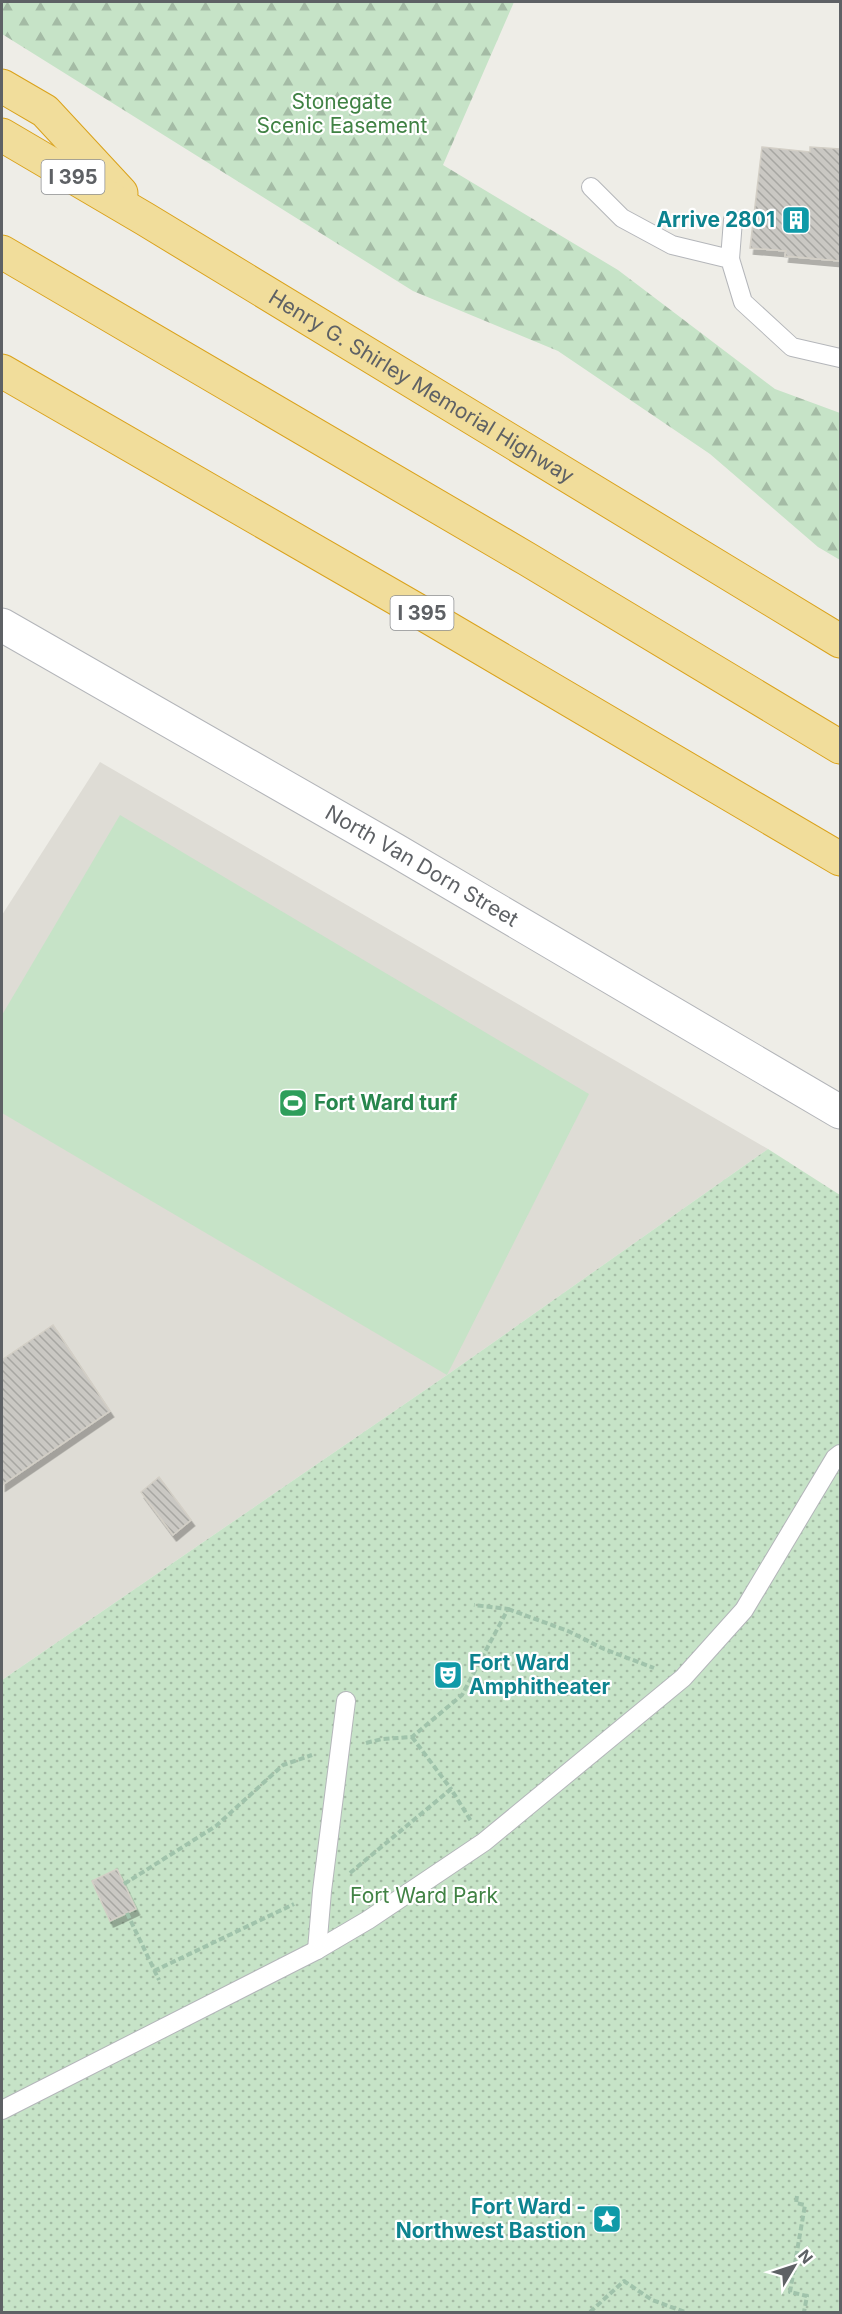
<svg xmlns="http://www.w3.org/2000/svg" width="842" height="2314" font-family="Inter,sans-serif">
<style>
.education{fill:#dedcd5}
.grass{fill:#c6e3c7}
.forest{fill:url(#forest-firs)}
.park{fill:url(#park-dots)}
.building{fill:url(#building-back-hatch);stroke:#d3cfc6;stroke-width:1.5;filter:url(#shadow)}
.lines{fill:none;stroke-linecap:round;stroke-linejoin:round}
.service-casing{stroke:#b4b6ba;stroke-width:20}
.secondary-casing{stroke:#b3b5b9;stroke-width:35}
.motorway-casing{stroke:#daa21b;stroke-width:35}
.path{stroke:#a0c3ab;stroke-width:4;stroke-dasharray:6 3;stroke-linecap:butt}
.service{stroke:#fff;stroke-width:18}
.secondary{stroke:#fff;stroke-width:33}
.motorway{stroke:#f1dd9b;stroke-width:33}
.labels{text-anchor:middle;stroke-width:4.5;stroke-linejoin:round;paint-order:stroke}
.shield{fill:#fff;stroke:#8e9093;stroke-width:1.5}
.shield-label{font-size:20px;font-weight:bold;fill:#5e6165}
.park-label{font-size:21px;fill:#408244;stroke:#fff}
.culture-label{font-size:21px;font-weight:bold;fill:#0d838f;stroke:#fff;text-anchor:end}
.street-label{font-size:21px;fill:#5e6165;stroke:#fff}
.leisure-label{font-size:21px;font-weight:bold;fill:#27864d;stroke:#fff;text-anchor:start}
</style>
<defs>
<pattern id="forest-firs" width="22" height="20" patternUnits="userSpaceOnUse" patternTransform="scale(1.5)"><rect width="22" height="20" fill="#c6e3c7"/><path d="M5 1l3.5 6h-7zM16 11l3.5 6h-7z" fill="#a4bba5"/></pattern>
<pattern id="park-dots" width="8" height="8" patternUnits="userSpaceOnUse" patternTransform="scale(1.5)"><rect width="8" height="8" fill="#c6e3c7"/><path d="M2 2h.1M6 6h.1" fill="none" stroke="#a4bba5" stroke-width="1.8" stroke-linecap="round"/></pattern>
<pattern id="building-back-hatch" width="6" height="6" patternUnits="userSpaceOnUse" patternTransform="scale(1.5)"><rect width="6" height="6" fill="#cac8c3"/><path d="M-1 5l2 2M0 0l6 6M5-1l2 2" fill="none" stroke="#a7a6a2"/></pattern>
<filter id="shadow"><feDropShadow dx="3.5" dy="6" stdDeviation="0" flood-color="#0004"/></filter>
</defs>
<rect width="100%" height="100%" fill="#eeede7"/>
<path class="education" d="M100,762L768,1149L447,1375L2,1680V915Z"/>
<path class="grass" d="M120,815L589,1094L447,1375L2,1113V1015Z"/>
<path class="forest" d="M2,2H514L443,165L618,270L775,389L840,413V560L818,547L710,454L558,351L413,291L2,34Z"/>
<path class="park" d="M768,1149L840,1195V2312H2V1680L447,1375Z"/>
<g class="building">
<path d="M762,147L810,152V147L840,149V261L785,256L786,251L750,248Z"/>
<path d="M53,1325L110,1411L2,1485V1360Z"/>
<path d="M159,1477L191,1520L173,1535L141,1492Z"/>
<path d="M117,1869L136,1909L110,1921L92,1881Z"/>
</g>
<g class="lines">
<g class="service-casing">
<g id="service">
<path d="M591,187L622,218L672,245L730,259L743,302L792,347L840,358"/>
<path d="M730,259L733,220"/>
<path d="M317,1950L322,1891L346,1701"/>
<path d="M2,2110L317,1950L368,1920L484,1842L683,1678L744,1610L835,1458L840,1454"/>
</g>
</g>
<g class="secondary-casing">
<g id="secondary">
<path id="s1" d="M2,625L395,850L840,1112"/>
</g>
</g>
<g class="motorway-casing">
<g id="motorway">
<path d="M2,86L45,111L121,193"/>
<path id="s2" d="M2,135L145,219L840,641"/>
<path d="M2,252L527,559L840,747"/>
<path d="M2,371L415,609L840,859"/>
</g>
</g>
<g class="path">
<path d="M508,1609L568,1631L604,1649L654,1668"/>
<path d="M412,1737L451,1789"/>
<path d="M366,1743L382,1739L412,1737L462,1695L508,1609L474,1605"/>
<path d="M350,1873L451,1789L471,1821"/>
<path d="M124,1884L216,1826L283,1765L312,1755"/>
<path d="M127,1913L159,1980"/>
<path d="M154,1971L294,1904"/>
<path d="M797,2196L796,2203L805,2205L790,2292L807,2296L804,2312"/>
<path d="M590,2312L624,2281L652,2300L685,2312"/>
</g>
<use href="#service" class="service"/>
<use href="#secondary" class="secondary"/>
<use href="#motorway" class="motorway"/>
</g>
<defs>
<g id="building-square" transform="scale(1.5)"><rect x="-9" y="-9" width="18" height="18" rx="4" fill="#0f9aa8" stroke="#fff"/><path d="M-4-6H4V6H1V3H-1V6H-4ZM-2.5-4.3h1.7v1.8h-1.7ZM.8-4.3h1.7v1.8H.8ZM-2.5-1h1.7V.8h-1.7ZM.8-1h1.7V.8H.8Z" fill="#fff"/></g>
<g id="stadium-square" transform="scale(1.5)"><rect x="-9" y="-9" width="18" height="18" rx="4" fill="#2e9e5b" stroke="#fff"/><path d="M0-5a6.5 5 0 1 0 0 10a6.5 5 0 1 0 0-10ZM-3.5-1.8h7v3.6h-7Z" fill="#fff"/></g>
<g id="theatre-square" transform="scale(1.5)"><rect x="-9" y="-9" width="18" height="18" rx="4" fill="#0f9aa8" stroke="#fff"/><path d="M-5-5.5Q0-4 5-5.5V0Q5 5 0 6Q-5 5-5 0ZM-3.3-2.5H-1v1.5H-3.3ZM1-2.5H3.3v1.5H1ZM-2.8 1Q0 5.5 2.8 1Z" fill="#fff"/></g>
<g id="sight-square" transform="scale(1.5)"><rect x="-9" y="-9" width="18" height="18" rx="4" fill="#0f9aa8" stroke="#fff"/><path d="M0-6L1.8-2.2L6-1.7L2.9 1.2L3.7 5.4L0 3.3L-3.7 5.4L-2.9 1.2L-6-1.7L-1.8-2.2Z" fill="#fff"/></g>
</defs>
<g fill-rule="evenodd">
<use href="#building-square" x="796" y="220"/>
<use href="#stadium-square" x="293" y="1103"/>
<use href="#theatre-square" x="448" y="1675"/>
<use href="#sight-square" x="607" y="2219"/>
</g>
<g class="labels">
<g class="shield">
<rect x="41.5" y="160" width="63" height="34" rx="4.5"/>
<rect x="390.5" y="596" width="63" height="34" rx="4.5"/>
</g>
<g class="shield-label">
<text x="73" y="184">I 395</text>
<text x="422" y="620">I 395</text>
</g>
<g class="park-label">
<text x="342" y="109">Stonegate<tspan x="342" dy="24">Scenic Easement</tspan></text>
<text x="424" y="1903">Fort Ward Park</text>
</g>
<g class="culture-label">
<text x="775" y="227">Arrive 2801</text>
<text x="469" y="1670" text-anchor="start">Fort Ward<tspan x="469" dy="24">Amphitheater</tspan></text>
<text x="586" y="2214">Fort Ward -<tspan x="586" dy="24">Northwest Bastion</tspan></text>
</g>
<g class="street-label">
<text dy="7" stroke="none"><textPath href="#s2" startOffset="489">Henry G. Shirley Memorial Highway</textPath></text>
<text dy="7" stroke="none"><textPath href="#s1" startOffset="484">North Van Dorn Street</textPath></text>
</g>
<g class="leisure-label">
<text x="314" y="1110">Fort Ward turf</text>
</g>
</g>
<rect width="842" height="2314" fill="none" stroke="#5e6165" stroke-width="6"/>
<g transform="translate(794 2266) rotate(51)" stroke="#ffffff" stroke-width="4.5" paint-order="stroke">
<path d="M0-4.5L10 22L0 15L-10 22Z" fill="#5e6165"/>
<text y="-9" font-size="16" font-weight="bold" text-anchor="middle" fill="#5e6165">N</text>
</g>
</svg>
